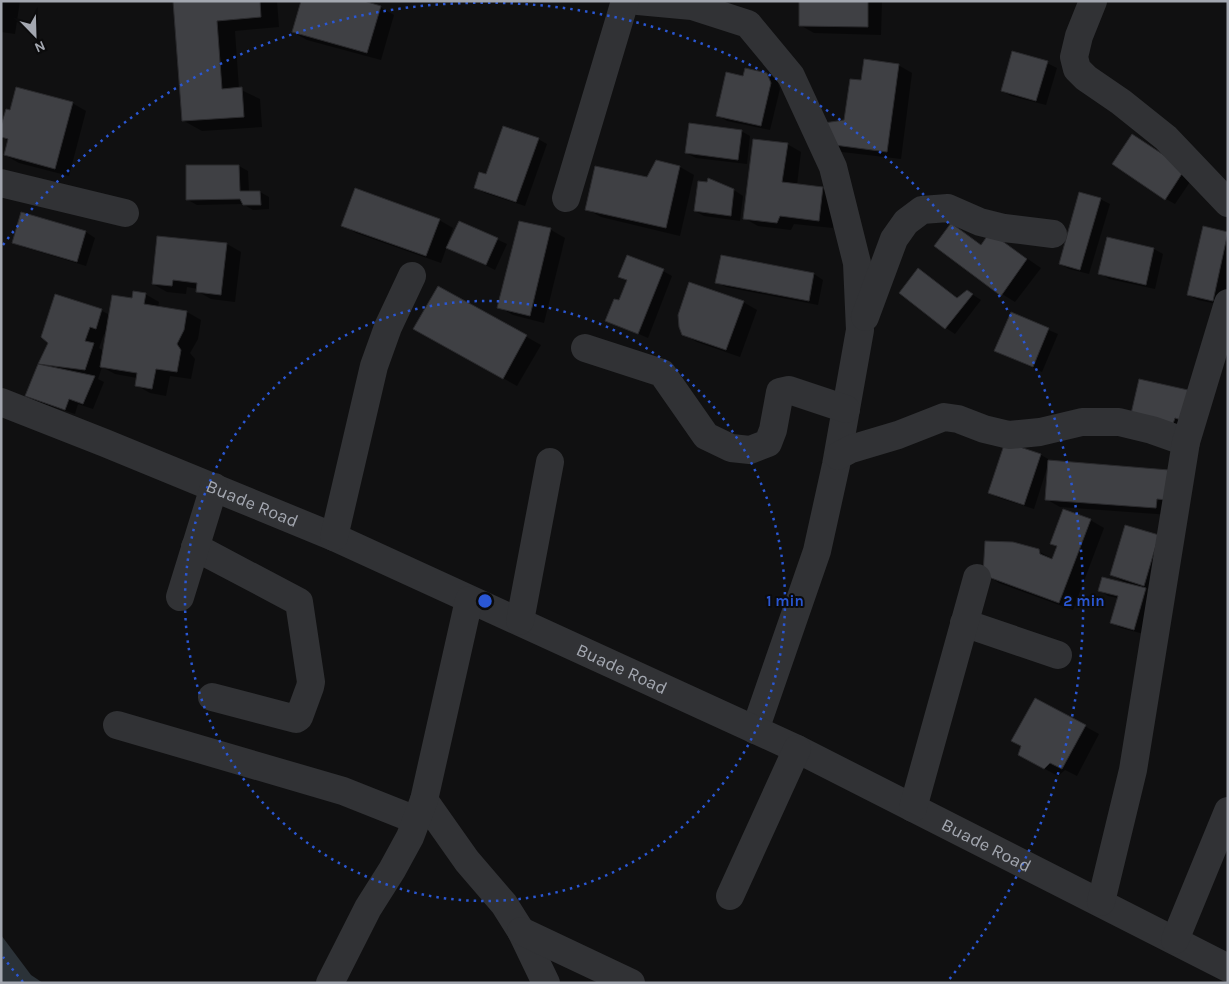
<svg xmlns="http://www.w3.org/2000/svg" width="1229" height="984" font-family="Karla,sans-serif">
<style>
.water{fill:#2b3238}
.shadow{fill:#0007;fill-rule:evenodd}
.building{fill:#3f4044;stroke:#2a2a2d}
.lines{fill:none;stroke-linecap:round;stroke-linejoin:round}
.minor{stroke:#313235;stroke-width:28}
.ring{fill:none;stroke:#2a57d4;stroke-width:2.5;stroke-dasharray:2.5 5}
.labels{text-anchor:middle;stroke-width:4;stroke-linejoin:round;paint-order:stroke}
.street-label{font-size:18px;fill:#a3a7b0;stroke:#0b0b0c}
.centre{fill:#2a57d4;stroke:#0b0b0c;stroke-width:2.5}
.ring-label{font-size:15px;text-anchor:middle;font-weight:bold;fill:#2a57d4;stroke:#0b0b0c;stroke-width:4;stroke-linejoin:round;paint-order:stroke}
</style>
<rect width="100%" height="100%" fill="#101011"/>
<path class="water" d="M1,935L31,975L43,983H1Z"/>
<g class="shadow">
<path d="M1,1H20L15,34L1,32Z"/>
<path d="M174,1H277L279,27L235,31L239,89L260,99L262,127L202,131L184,121Z"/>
<path d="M800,1H882L881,35L814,33L800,25Z"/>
<path d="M380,7L394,15L381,60L307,40L293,32Z"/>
<path d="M1047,63L1057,68L1046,105L1011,96L1002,91Z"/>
<path d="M898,65L912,73L901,159L842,152L828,144L846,121L862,82Z"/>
<path d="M767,74L777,80L780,89L770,130L727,121L717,115L744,77Z"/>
<path d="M72,103L86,111L69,176L19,163L5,155L9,141L1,137L10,111Z"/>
<path d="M741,131L750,136L747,164L696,158L686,153Z"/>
<path d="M538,139L547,144L525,206L485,193L475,188L487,175Z"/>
<path d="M1142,141L1194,176L1175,204L1166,199Z"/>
<path d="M787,144L801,152L797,185L823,189L837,197L833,228L794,224L791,230L758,226L744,218Z"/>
<path d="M239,166L248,171L249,192H260L269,197V209L253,210L243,204L197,205L188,200L187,167Z"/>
<path d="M680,167L694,175L680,236L601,217L587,209L647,179Z"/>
<path d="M734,190L743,196L740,221L704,216L695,211Z"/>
<path d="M1100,199L1110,204L1089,274L1069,269L1060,264Z"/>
<path d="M22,213L86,232L95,238L86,266L23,247L14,242Z"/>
<path d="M439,220L453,228L448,242L450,243L459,222L507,244L495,270L447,246L441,263L356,233L343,225Z"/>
<path d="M520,222L551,230L565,238L544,323L513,315L499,307Z"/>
<path d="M951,224L982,245L991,234L1041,268L1015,302L1002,294Z"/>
<path d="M1228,233V281L1222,305L1198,300L1188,295Z"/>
<path d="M227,244L241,252L235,302L211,299L197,291L198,289L187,287L186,294L167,292L153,284Z"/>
<path d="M1154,249L1163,254L1155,289L1109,279L1100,273Z"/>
<path d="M919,270L958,298L967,291L981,300L955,334L946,328L901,293Z"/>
<path d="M663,271L672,276L648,338L607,320L620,302L628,281L620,276Z"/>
<path d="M814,274L823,280L818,305L726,287L716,282Z"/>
<path d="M438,287L541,345L517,386L415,329Z"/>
<path d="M145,294L159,302L158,307L187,312L201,320L198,339L190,353L195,359L191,379L170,376L166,396L150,393L136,385L137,378L115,374L102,367L98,379L104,382L93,409L78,404L75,414L35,401L26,395L49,343L56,296L102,311L110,315L133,300ZM104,334H107L104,351L99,348Z"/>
<path d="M743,302L757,310L740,357L697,342L683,334Z"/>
<path d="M1011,314L1058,334L1042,372L996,351Z"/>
<path d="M1187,391L1182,431L1131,417Z"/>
<path d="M1006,443L1041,455L1050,460L1169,471L1170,515L1060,507L1046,499L1047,468L1034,509L999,498L990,493Z"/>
<path d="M1090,520L1104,528L1073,610L999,583L985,574L1038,551L1053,559L1058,547L1052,543Z"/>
<path d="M1159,537L1153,590L1145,589L1154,594L1144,634L1121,628L1112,623L1118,598L1108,596L1099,590L1126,583L1111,575Z"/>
<path d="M1035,699L1099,734L1077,776L1065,770L1058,776L1034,763Z"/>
</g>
<g class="building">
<path d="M173,1H260L261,17L217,21L222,89L242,87L244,117L182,121Z"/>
<path d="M301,1H364L381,6L367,53L292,32Z"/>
<path d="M799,1H868V27L799,26Z"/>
<path d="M1012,51L1048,61L1036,101L1001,91Z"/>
<path d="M864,59L899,64L887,152L827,144L824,123L844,120L850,79L861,80Z"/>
<path d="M745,68L767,73L771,83L761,126L716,116L726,72L743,76Z"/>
<path d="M16,87L73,102L55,169L4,155L8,139L1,137V126L6,109L10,110Z"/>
<path d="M689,123L742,130L738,160L685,153Z"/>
<path d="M503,126L539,138L516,202L474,188L479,172L486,174Z"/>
<path d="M1132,134L1185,169L1165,200L1112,164Z"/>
<path d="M753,139L788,143L782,182L823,187L819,221L780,216L777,223L743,219Z"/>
<path d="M656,160L680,166L666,228L585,210L595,166L647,177Z"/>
<path d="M186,165H239L240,191H260L261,205H243L240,199L186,200Z"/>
<path d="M708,178L734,189L731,216L694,211L698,181L707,182Z"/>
<path d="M355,188L440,219L426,256L341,226Z"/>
<path d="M1079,192L1101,198L1080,270L1059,264Z"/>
<path d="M21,212L86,231L77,262L12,243Z"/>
<path d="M459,221L498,238L486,265L446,248Z"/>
<path d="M519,221L551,228L530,316L497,308Z"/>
<path d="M951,223L981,245L990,232L1027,259L1001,296L934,246Z"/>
<path d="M1203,226L1228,232L1213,301L1187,295Z"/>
<path d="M157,236L227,243L221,295L196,292L197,283L173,280L172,286L152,284Z"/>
<path d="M1107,237L1154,248L1146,285L1098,274Z"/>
<path d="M627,255L664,269L638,334L605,321L614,299L619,300L627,280L618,277Z"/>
<path d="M721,255L814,273L809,301L715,283Z"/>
<path d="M918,268L957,298L967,290L973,294L945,329L899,293Z"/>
<path d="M689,282L744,301L726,350L682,335L679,327L678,315Z"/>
<path d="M438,286L527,335L503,379L413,329Z"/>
<path d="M133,291L146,293L144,304L187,311L184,330L177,344L181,350L177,372L156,369L152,389L135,386L137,373L100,367L112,295L132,298Z"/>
<path d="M55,294L102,309L96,329L90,327L85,341L94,343L85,370L38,364L48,343L41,337Z"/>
<path d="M1011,312L1049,328L1033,367L994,351Z"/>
<path d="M38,364L95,376L83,404L69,399L65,410L25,396Z"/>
<path d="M1139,379L1188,390L1181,420L1175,418L1172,427L1130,418Z"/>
<path d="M1005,442L1041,454L1024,505L988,493Z"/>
<path d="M1048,460L1169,470L1167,500L1157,499L1156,508L1045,500Z"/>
<path d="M1063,509L1091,519L1059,603L983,575L985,541L1013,542L1039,549L1040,554L1052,559L1057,546L1050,544Z"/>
<path d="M1125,525L1159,535L1144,586L1110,575Z"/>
<path d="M1102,577L1146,588L1134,630L1110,623L1118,596L1098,591Z"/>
<path d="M1035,698L1086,725L1062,769L1050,763L1044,769L1018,755L1021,746L1011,741Z"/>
</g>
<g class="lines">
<g class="minor">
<path d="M638,1L692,6L748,24L791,76L833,167L857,263L860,330L836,465L817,551L755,730"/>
<path d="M1093,1L1079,36L1074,57L1077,69L1086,78L1121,102L1166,138L1228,203"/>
<path d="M1,183L125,213"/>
<path d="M566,198L625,1"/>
<path d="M865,317L894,239L906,222L922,210L948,208L980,222L1004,228L1053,234"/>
<path d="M585,348L662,373L706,436L731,448L750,450L768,443L773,430L780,392L789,390L846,409"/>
<path id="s1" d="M1,402L105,443L334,537L797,749L1228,968"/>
<path d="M838,456L851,449L898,435L944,417L958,419L984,429L1009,435L1040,432L1082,422H1119L1152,430L1186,442"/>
<path d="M334,537L374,366L388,327L412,276"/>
<path d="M195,547L299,602L311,682L310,687L299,717L296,719L212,697"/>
<path d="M180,597L214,487"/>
<path d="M520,621L550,462"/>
<path d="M964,623L1058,655"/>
<path d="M117,725L343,791L416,820"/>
<path d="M424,800L467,861L504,904L521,931L546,983"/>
<path d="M913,808L977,578"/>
<path d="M730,896L797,749"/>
<path d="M1101,902L1133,770L1186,442L1228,303"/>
<path d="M521,931L631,983"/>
<path d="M1175,940L1228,811"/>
<path d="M330,983L368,908L392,870L410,837L424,800L469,600"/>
</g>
</g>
<g class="ring">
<circle cx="485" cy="601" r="300"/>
<path d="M23 982A599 599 0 0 1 3 957M3 245A599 599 0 1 1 947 982"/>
</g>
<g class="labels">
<g class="street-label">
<text dy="6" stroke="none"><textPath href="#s1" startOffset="271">Buade Road</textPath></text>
<text dy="6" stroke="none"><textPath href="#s1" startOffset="676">Buade Road</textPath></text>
<text dy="6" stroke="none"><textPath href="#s1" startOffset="1081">Buade Road</textPath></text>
</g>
</g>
<circle cx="485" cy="601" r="8" class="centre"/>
<g class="ring-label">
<text x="785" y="606">1 min</text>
<text x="1084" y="606">2 min</text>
</g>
<rect width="1229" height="984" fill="none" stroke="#a3a7b0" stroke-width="5"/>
<g transform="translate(35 35) rotate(157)" stroke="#0b0b0c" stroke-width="4" paint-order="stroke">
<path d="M0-4L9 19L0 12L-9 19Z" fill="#a3a7b0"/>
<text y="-8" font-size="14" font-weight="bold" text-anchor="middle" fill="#a3a7b0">N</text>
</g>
</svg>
